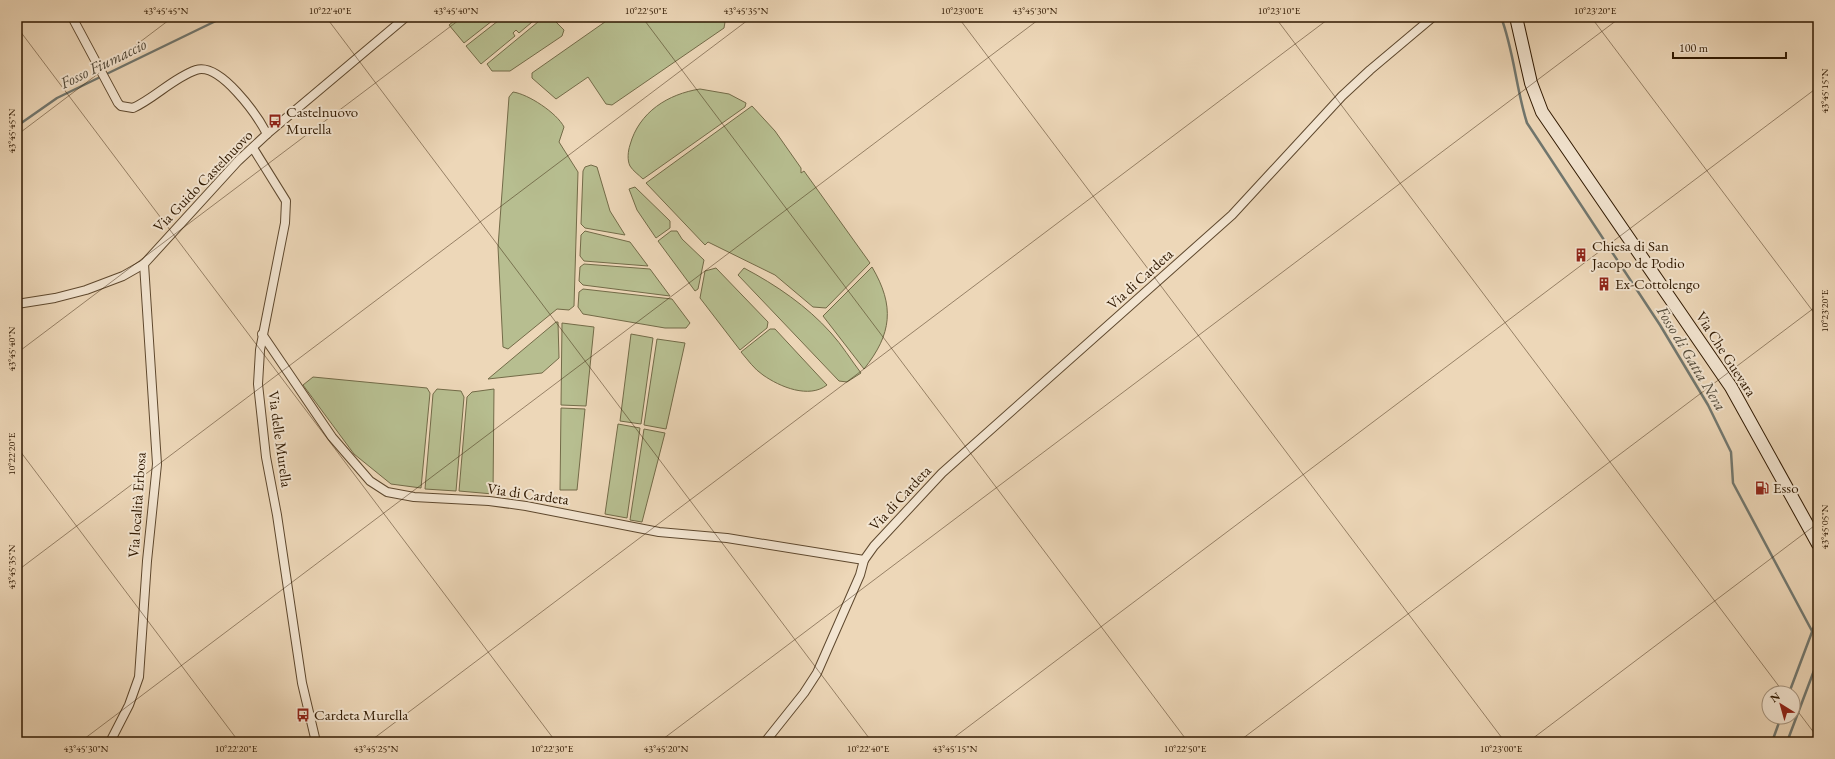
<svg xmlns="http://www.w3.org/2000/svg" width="1835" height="759" font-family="'EB Garamond',serif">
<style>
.pitch{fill:#b7be90;stroke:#736b48}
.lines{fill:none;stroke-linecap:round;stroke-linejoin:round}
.stream{stroke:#71776f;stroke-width:2.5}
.street-casing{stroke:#5e482e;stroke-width:10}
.secondary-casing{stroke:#2f1800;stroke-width:14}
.street{stroke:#f3e5d1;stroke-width:8}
.secondary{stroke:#f3e5d1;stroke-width:12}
.ticks{fill:none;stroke:#2f1800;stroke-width:1;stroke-opacity:0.45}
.labels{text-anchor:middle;stroke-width:4;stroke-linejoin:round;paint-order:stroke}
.poi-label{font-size:15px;fill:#2f1800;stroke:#f3e5d1;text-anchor:start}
.street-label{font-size:15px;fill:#2f1800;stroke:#f3e5d1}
.water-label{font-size:16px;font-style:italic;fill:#504838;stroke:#f3e5d1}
.neatline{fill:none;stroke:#2f1800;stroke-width:1.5}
.ticks-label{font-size:10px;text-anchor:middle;fill:#2f1800}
</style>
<rect width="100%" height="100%" fill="#edd7b8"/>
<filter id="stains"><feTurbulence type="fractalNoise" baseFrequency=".005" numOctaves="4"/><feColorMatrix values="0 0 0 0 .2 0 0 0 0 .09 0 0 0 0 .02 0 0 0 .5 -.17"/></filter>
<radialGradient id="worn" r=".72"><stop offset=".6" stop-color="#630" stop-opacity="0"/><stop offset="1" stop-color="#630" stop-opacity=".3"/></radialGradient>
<g class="pitch">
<path d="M459,17H497L464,43L449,25Z"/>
<path d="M503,17H538L519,33L516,30L513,33L515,36L481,64L466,46Z"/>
<path d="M544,17H551L564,30L562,36L510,71H492L487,64Z"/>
<path d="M612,17H721L725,22L724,28L612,105L606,104L588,77L556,99L532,78V73Z"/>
<path d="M700,89L729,94L746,103L745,107L643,179C639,175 633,171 630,166C627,160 628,151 630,145C639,112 668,94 700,89Z"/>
<path d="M513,92C528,94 557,113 564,127L559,142L578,172L574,306L569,310L557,309L508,349L503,347L498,247L509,97Z"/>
<path d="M752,106L775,131L801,168V173L804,171L870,263L826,308L813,307L775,275L708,242L705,245L646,183Z"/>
<path d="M591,165L597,167L610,211L625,235L585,228L581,224L583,171L585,167Z"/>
<path d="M635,187L670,221V228L656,238L637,210L629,189Z"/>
<path d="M585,231L630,242L648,266L584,261L580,256L581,235Z"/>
<path d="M671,231H677L682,239L704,260L698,289L695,291L658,241Z"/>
<path d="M584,264L650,269L670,296L583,285L579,281L580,267Z"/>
<path d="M872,267C895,306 892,334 864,369L823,316Z"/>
<path d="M716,268L768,322L767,328L740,350L700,298L705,271Z"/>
<path d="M744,268C776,285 807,306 831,333C842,345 851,360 861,373L847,382L839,381L738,275Z"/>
<path d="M583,289L672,299L690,323L686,328H665L583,314L578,307L579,292Z"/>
<path d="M556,322H558L559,358L542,373L488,379Z"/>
<path d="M562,323L594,327L586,406L561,405Z"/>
<path d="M770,329H775L827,385C809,399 780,387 763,375C754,369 748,360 741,352Z"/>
<path d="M631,334L653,338L641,424L620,421Z"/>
<path d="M657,339L685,343L666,429L644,425Z"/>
<path d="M313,377L427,388L430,393L421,488L391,484L354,454L303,385Z"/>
<path d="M437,389L461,391L464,397L456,491L425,489L433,394Z"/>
<path d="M494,389L493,494L459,491L467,397L472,392Z"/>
<path d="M561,408L585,409L577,490H560Z"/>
<path d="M618,424L640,428L627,518L605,514Z"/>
<path d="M644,429L665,433L642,522L630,520Z"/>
</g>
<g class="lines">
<g class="stream">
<path d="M1501,17C1514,51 1516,89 1527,123L1660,325L1708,405L1731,452L1733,483L1812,631"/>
<path d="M17,126L57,98L224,17"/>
<path d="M1789,693L1818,616"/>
<path d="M1772,742L1781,717"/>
<path d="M1787,742L1818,660"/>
</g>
<g class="street-casing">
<g id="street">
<path d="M72,17L118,103L121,106L133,108C155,98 173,78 196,70C220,62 257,115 267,134"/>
<path d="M253,148L286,201L285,223L260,350L258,384L266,457L277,515L302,683L316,742"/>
<path d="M17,304L55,298L86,290L123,276L144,264L238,161L267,134L406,17"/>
<path d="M262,334L332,437L370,481L387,492L414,497L489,501L526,506L659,532L727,538L864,560L874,546L942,473L1232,215L1342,96L1370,70L1433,17"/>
<path d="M110,742L129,705L139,677L147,561L157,464L144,264"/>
<path d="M765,742L804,693L817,673L860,575L864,560"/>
</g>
</g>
<g class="secondary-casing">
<path id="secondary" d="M1516,17L1531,83L1542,112L1731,387L1818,544"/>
</g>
<use href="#street" class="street"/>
<use href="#secondary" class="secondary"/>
</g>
<path class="ticks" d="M326,17L872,742M642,17L1188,742M958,17L1505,742M1275,17L1784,693M1591,17L1818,318M17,27L556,742M17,135L173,17M17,353L463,17M17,447L239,742M17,571L752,17M1793,705L1818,738M80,742L1042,17M369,742L1331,17M659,742L1621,17M948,742L1818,87M1238,742L1818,305M1528,742L1818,523M1817,742L1818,741"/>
<defs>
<g id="bus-bare" transform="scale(1.08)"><path d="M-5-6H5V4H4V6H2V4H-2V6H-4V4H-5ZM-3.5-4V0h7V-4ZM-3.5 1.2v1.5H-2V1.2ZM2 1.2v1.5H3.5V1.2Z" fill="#8f2418" stroke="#f3e5d1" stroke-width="2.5" paint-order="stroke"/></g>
<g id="building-bare" transform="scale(1.08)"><path d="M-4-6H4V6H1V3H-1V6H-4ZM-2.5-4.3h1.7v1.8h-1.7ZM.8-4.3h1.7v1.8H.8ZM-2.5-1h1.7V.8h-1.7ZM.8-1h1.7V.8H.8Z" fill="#8f2418" stroke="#f3e5d1" stroke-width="2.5" paint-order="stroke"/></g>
<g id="fuel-bare" transform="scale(1.08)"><path d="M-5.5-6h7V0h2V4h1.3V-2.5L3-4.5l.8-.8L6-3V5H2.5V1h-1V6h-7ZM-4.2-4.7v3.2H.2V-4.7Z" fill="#8f2418" stroke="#f3e5d1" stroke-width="2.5" paint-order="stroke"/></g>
</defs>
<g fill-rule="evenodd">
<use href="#bus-bare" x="275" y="121"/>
<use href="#building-bare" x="1581" y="255"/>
<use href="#building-bare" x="1604" y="284"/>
<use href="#fuel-bare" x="1762" y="488"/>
<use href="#bus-bare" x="303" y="715"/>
</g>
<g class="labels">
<g class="poi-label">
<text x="286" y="117">Castelnuovo<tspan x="286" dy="17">Murella</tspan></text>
<text x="1592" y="251">Chiesa di San<tspan x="1592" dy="17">Jacopo de Podio</tspan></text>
<text x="1615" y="289">Ex-Cottolengo</text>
<text x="1773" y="493">Esso</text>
<text x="314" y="720">Cardeta Murella</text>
</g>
<g class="street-label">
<text transform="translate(203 181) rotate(-46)" y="5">Via Guido Castelnuovo</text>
<text transform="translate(1140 279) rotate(-42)" y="5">Via di Cardeta</text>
<text transform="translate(1726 354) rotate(57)" y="5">Via Che Guevara</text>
<text transform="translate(280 439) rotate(82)" y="5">Via delle Murella</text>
<text transform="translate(528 494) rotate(8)" y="5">Via di Cardeta</text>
<text transform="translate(900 498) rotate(-47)" y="5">Via di Cardeta</text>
<text transform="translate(137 505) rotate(-86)" y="5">Via località Erbosa</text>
</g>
<g class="water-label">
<text transform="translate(103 63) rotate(-26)" y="6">Fosso Fiumaccio</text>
<text transform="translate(1692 358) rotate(59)" y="6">Fosso di Gatta Nera</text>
</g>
</g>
<rect width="1835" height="759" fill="none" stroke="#edd7b8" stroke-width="44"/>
<g transform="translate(1781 705) rotate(323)"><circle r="19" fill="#f3e5d1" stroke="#a5937d"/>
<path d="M0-3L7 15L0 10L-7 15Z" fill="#8f2418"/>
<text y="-6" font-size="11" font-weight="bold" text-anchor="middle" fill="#2f1800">N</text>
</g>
<path d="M1673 52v6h113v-6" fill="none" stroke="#2f1800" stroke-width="2"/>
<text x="1679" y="52" font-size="12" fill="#2f1800" stroke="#f3e5d1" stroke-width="3" paint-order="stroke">100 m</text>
<rect x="22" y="22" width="1791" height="715" class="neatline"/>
<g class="ticks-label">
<text x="166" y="14">43°45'45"N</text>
<text x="330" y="14">10°22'40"E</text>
<text x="456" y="14">43°45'40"N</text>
<text x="646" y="14">10°22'50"E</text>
<text x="746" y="14">43°45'35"N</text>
<text x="962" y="14">10°23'00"E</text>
<text x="1035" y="14">43°45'30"N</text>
<text x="1279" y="14">10°23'10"E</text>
<text x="1595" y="14">10°23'20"E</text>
<text transform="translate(1824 91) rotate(-90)" y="4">43°45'15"N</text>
<text transform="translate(11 131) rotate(-90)" y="4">43°45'45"N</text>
<text transform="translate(1824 311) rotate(-90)" y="4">10°23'20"E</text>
<text transform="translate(11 349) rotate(-90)" y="4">43°45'40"N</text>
<text transform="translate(11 454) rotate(-90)" y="4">10°22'20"E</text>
<text transform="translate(1824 527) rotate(-90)" y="4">43°45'05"N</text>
<text transform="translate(11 567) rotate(-90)" y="4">43°45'35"N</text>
<text x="86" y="752">43°45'30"N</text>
<text x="236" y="752">10°22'20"E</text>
<text x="376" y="752">43°45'25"N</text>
<text x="552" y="752">10°22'30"E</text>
<text x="666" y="752">43°45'20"N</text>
<text x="868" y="752">10°22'40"E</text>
<text x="955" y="752">43°45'15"N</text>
<text x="1185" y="752">10°22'50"E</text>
<text x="1501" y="752">10°23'00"E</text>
</g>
<rect width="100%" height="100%" filter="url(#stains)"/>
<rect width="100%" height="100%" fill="url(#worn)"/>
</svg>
